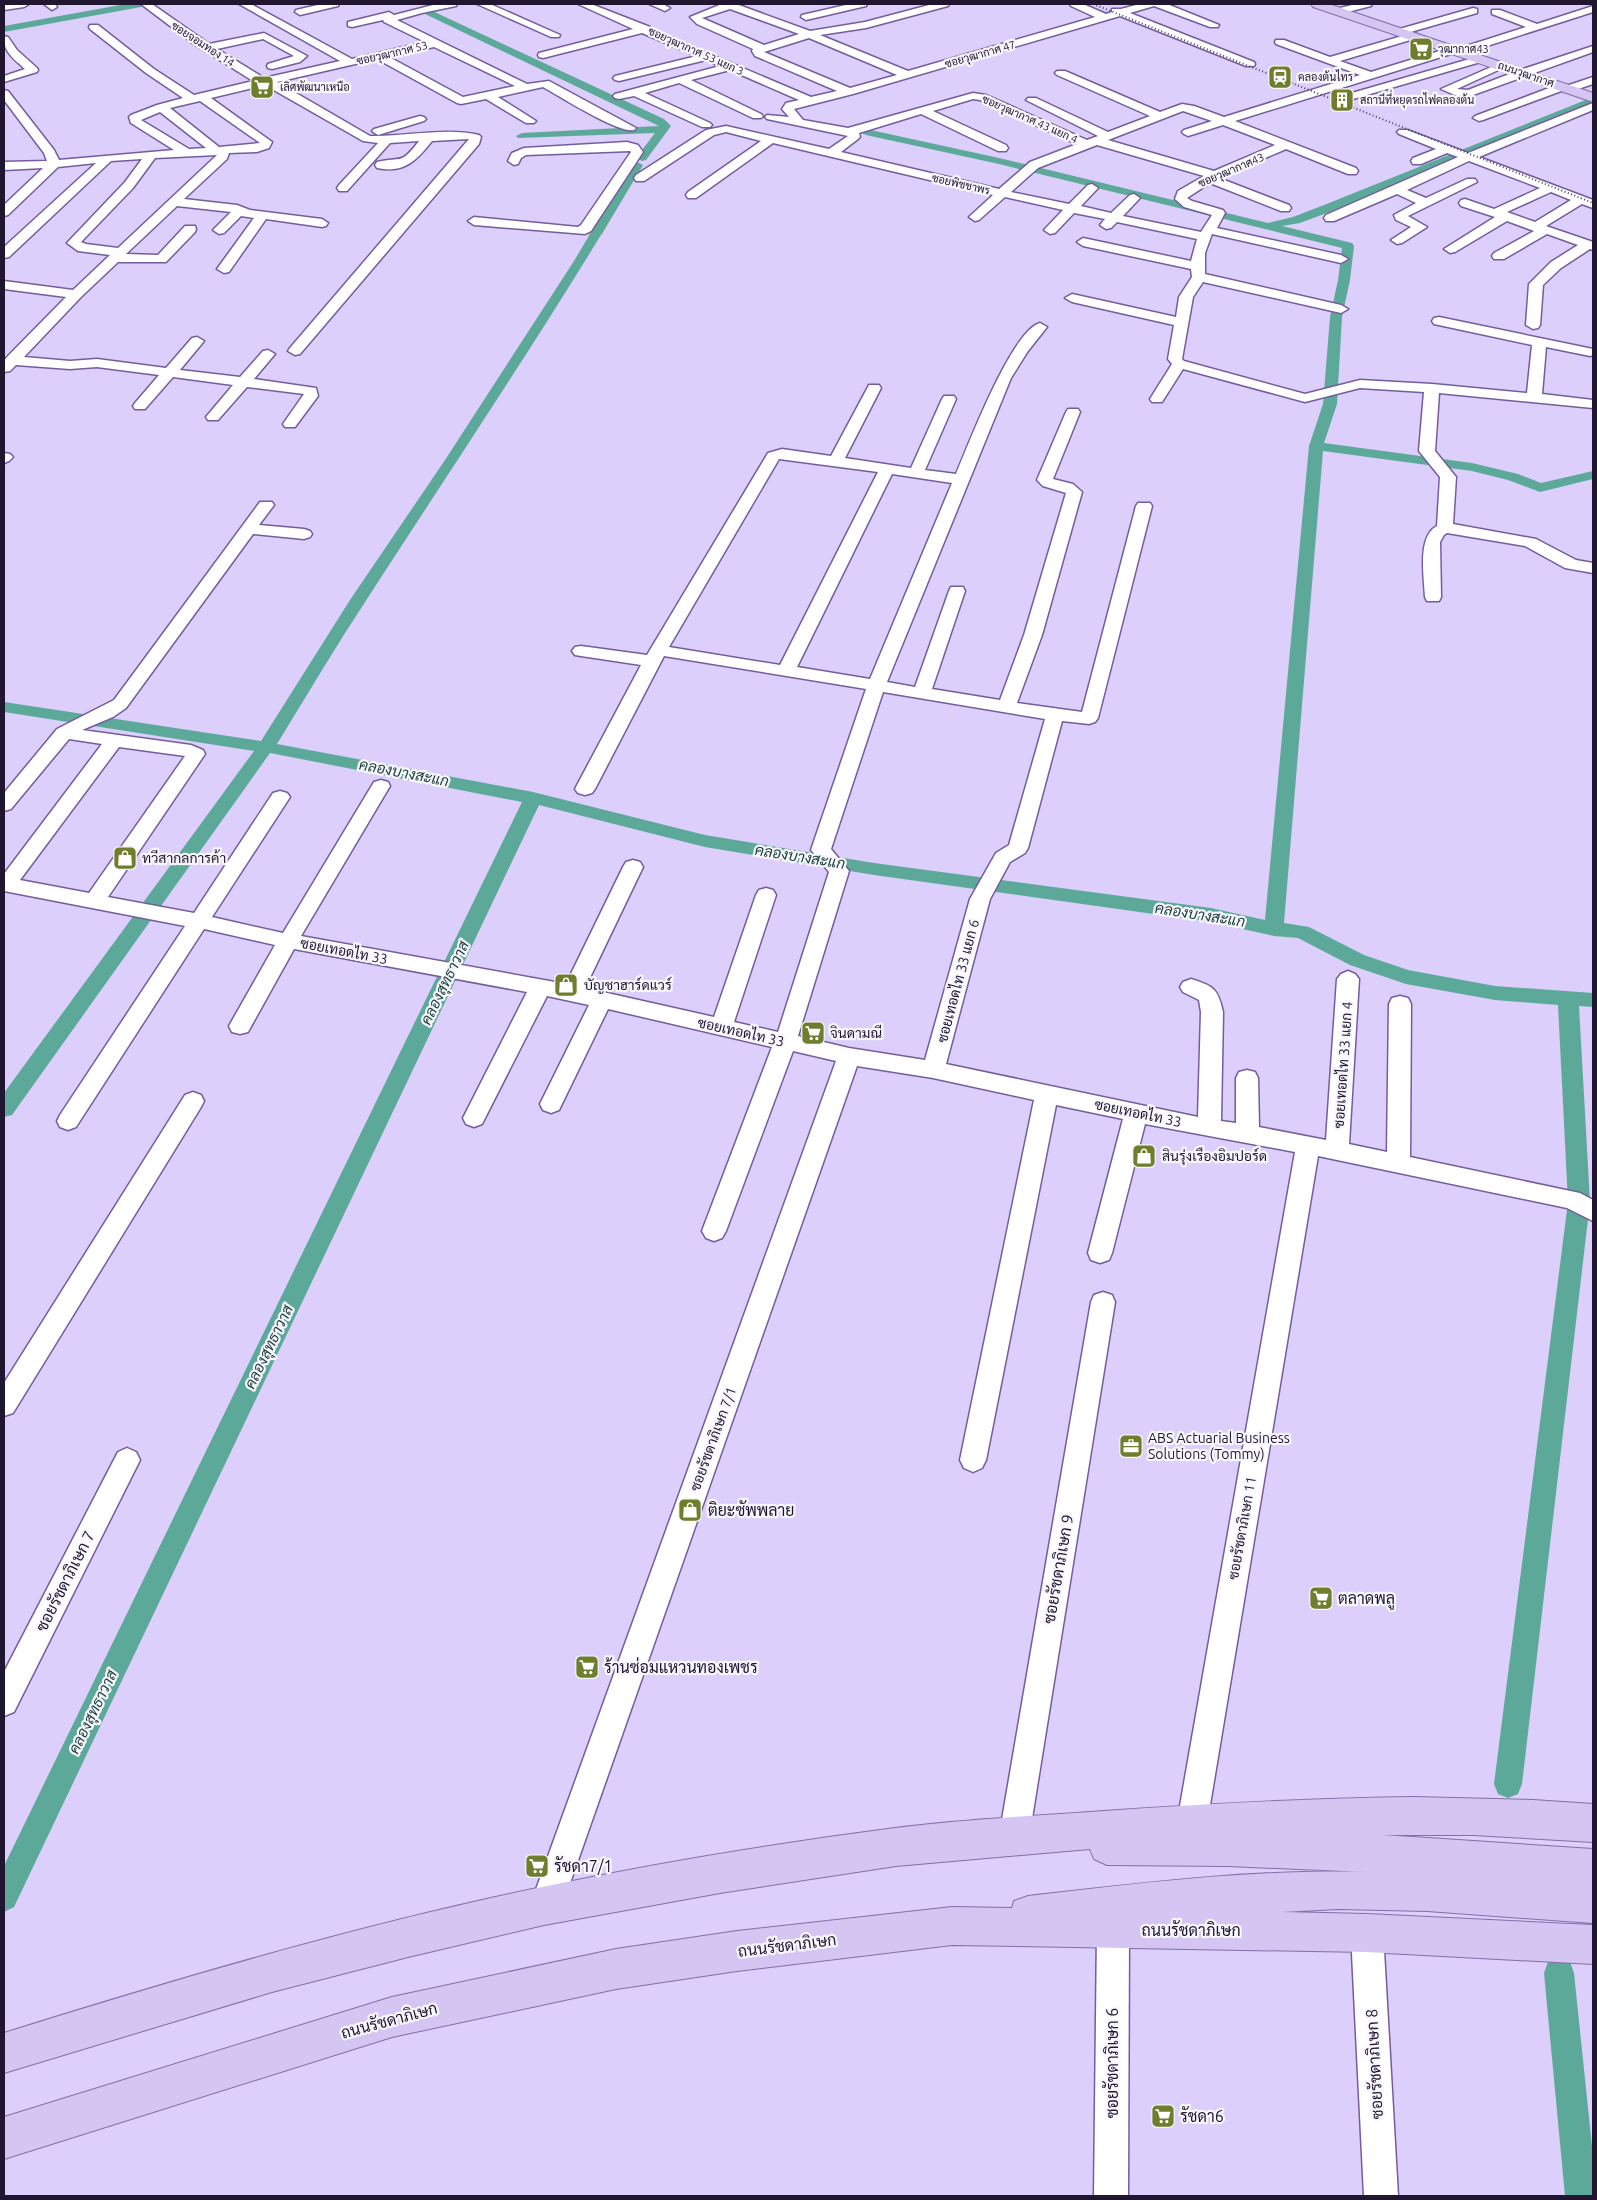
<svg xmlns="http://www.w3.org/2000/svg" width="1597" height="2200" font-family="Ubuntu,Sarabun,sans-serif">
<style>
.green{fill:#b9c498}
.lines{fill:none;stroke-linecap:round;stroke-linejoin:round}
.canal{fill:#5ca99a;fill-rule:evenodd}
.minor-casing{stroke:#745d9e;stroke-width:3}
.major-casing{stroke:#826ea8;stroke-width:2}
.minor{fill:#fff;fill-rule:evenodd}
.major{fill:#d4c5f2;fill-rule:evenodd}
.rail{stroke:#504564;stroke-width:2;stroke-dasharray:1 2.5;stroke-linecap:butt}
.labels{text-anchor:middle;stroke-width:4.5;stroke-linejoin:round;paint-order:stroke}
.far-street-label{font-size:11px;fill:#201630;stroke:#f9f7fe}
.far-poi-label{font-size:11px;fill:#201630;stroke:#f9f7fe;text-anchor:start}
.poi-label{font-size:14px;fill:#201630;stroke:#f9f7fe;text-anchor:start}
.street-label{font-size:14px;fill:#201630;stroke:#f9f7fe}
.water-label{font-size:15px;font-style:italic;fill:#1e433c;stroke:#f9f7fe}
.near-poi-label{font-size:16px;fill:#201630;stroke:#f9f7fe;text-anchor:start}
.near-street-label{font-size:16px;fill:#201630;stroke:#f9f7fe}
</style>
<rect width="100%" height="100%" fill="#dccffb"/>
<path class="green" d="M631,167H642L628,188L602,235H587Z"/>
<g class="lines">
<g class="canal">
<path d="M126,4H146L141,7L4,32V26Z"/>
<path d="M426,8L664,119L671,126L646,160L642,161L636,158L655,133L518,138L516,136L522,133L659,126L423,13V9Z"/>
<path d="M1593,97V104L1332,211L1300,223L1282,226L1352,243L1354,246L1350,280L1342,317L1337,404L1324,443L1472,463L1518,474L1541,483L1593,471V479L1540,492L1508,480L1472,471L1323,451L1284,923L1309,927L1364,955L1408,970L1495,986L1593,993V1007L1579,1006L1590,1202L1522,1784L1518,1794L1508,1798L1498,1794L1494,1784L1568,1202L1558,1005L1495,1000L1406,984L1350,965L1298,938L1274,936L1211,922L874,875L705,847L539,805L14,1907L4,1912V1866L522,802L270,753L12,1115L4,1117V1093L254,751L4,712V702L261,741L350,600L445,460L574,261L631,165L637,162L643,165C556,313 460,455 367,599C336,646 307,695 277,744L533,792L705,835L874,863L1211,908L1265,920L1309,446L1323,404L1330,317L1338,280L1342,248L999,164L866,135L860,132L866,129L999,158L1268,223L1293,217L1324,205Z"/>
<path d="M1559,1958L1570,1962L1574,1973L1593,2156V2196H1565L1544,1973L1548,1962Z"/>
</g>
<g class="minor-casing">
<g id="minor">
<path d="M4,4H29L24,7L4,10Z"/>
<path d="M44,4H55L57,7L52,10Z"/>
<path d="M141,4H152L209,44L264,33L307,56L300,62L272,69L268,68L267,66L268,64L294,56L263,39L217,49L264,78L340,61L239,4H251L352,59L425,42L384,22L383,20L352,27L348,26V22L389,12L394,15L437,4H457L456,6L422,13L397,20L527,84L549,81L636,128L634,130C619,134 559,96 543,87L498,97L536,121L534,123H526L486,99L461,104L457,103L377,59L277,82L370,136C404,137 447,127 479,135L481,137L479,144L300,354L295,355L288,351L290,348L469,139L432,141C417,160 404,174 377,168L375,165L377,162C402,156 400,166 419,141L390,143L347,191H339L337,188L339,185L378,143L363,141L265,85L211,98L272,142L269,148L257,152L229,153L227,159L184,199L237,205L250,210L322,219L328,223L326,226L322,227L266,219L229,272L224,273L217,269L254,218L241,216L224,233L219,234L213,230L231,212L177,206L126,254L158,255L185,226H195L196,229L195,232L166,262H118L81,297L24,357L70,361L97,359L166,368L192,338L197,337L204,341L180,370L240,377L263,351L268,350L275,354L254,379L316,388L318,396L295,427H285L283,424L304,394L247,387L218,420H208L206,417L233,385L173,377L145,409H135L133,406L135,403L159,375L97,367L70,369L16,365L10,371L4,372V361L7,357L66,297L4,289V281L73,290L110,255L78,251L67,243L125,182L142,159L111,161L9,257L4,258V247L96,163L58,167L8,215L4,216V205L43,168L4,170V162L47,161L44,153L4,100V90L8,91L54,150L59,160L174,150L131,123L129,117L131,115L157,105L183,98L146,73L90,29L89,27L90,25H98L154,69L194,95L253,81L194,44ZM434,47L515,86L463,97L389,57ZM200,101L260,143L219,147L170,108ZM160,112L206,148L189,149L141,120ZM217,155L118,248L86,244L81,242L133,188L155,158Z"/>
<path d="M322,4H339L338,6L300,15L295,12L296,10Z"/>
<path d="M477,4H490L560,35L559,37H551Z"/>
<path d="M578,4H591L650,27L651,29L811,97L837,91L755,56L752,51L753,49L697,24L690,17L722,4H736L810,31L865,22L933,4H949L948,6L866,28L820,35L908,71L1095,17L1071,6L1070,4H1083L1106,14L1112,12V9H1121L1140,4H1167L1219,25L1218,27H1210L1154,6L1130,13L1254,62L1255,64L1254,66H1246L1120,16L853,94L794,109L803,120L848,128L973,93L986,95L1087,140L1098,136L1026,100L1028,98H1036L1108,132L1150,116L1057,75L1055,73L1057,71H1065L1160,112L1182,104L1194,106L1224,117L1360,75L1276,44L1275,42L1276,40H1284L1330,57L1409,34H1417L1418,36L1417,38L1340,61L1371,72L1449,48L1457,49L1526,27L1492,14V10H1500L1537,24L1593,6V12L1462,54L1454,53L1235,121L1356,168L1358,171L1356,174H1348L1286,149L1219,178L1289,205L1291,208L1289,211H1281L1210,183L1187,198L1192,201L1223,210L1225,213L1217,228L1341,255L1348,259L1341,263L1212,234L1205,253V274L1341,305L1348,309L1341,313L1203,282L1193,297L1182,359L1184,361L1305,394L1360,380L1432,384L1527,393L1532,345L1434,324L1432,321L1434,318L1439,317L1593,349V355L1590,356L1546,347L1542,394L1593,400V408L1439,393L1435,451L1456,477L1453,524L1536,539L1576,560L1593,563V573L1565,568L1525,546L1447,533L1444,535L1440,542L1441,597L1439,601H1427L1425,597C1424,577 1417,536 1437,526L1440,477L1419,451L1424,392L1360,388L1305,402L1183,369L1162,402H1152L1150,399L1172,364L1168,359L1174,325L1072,302L1065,298L1072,294L1176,317L1179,297L1192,277L1191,269L1083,246L1077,242L1083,238L1191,261L1197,239L1117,222L1111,228L1106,229L1100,225L1105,219L1074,213L1055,233L1050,234L1044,230L1063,210L1005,197L979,220L975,221L969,217L993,195L773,143L696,198H688L686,195L688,192L761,141L726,132L714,135L644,181H636L634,178L636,175L706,130L726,126L829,149L848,136L767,119L765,117L767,115L789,117L782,109L786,103L799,100L730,70L691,80L761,114L763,116L761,118H753L679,83L645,93L710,123L712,125L710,127H702L634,96L619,99L615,98L613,96L615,94L720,66L706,60L619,81L615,80L613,78L615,76L697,56L642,33L543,58L539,57L538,55L539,53L633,29ZM730,9L799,34L764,45L702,18ZM809,38L897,75L850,88L764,52ZM973,99L980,100L1077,144L1030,162L999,189L841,152L858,139L860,137L859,133L921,114L998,151H1006L1008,148L1006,145L933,111ZM1183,111L1212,121L1184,130L1182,132L1184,134L1188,136L1223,125L1275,145L1214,171L1108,140ZM1097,145L1204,176L1178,191L1175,199L1184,207L1212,215L1201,232L1123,216L1140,198L1134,194L1130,195L1111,213L1081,206L1098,188L1092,184L1088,185L1069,204L1011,192L1038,168Z"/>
<path d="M649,4H663L670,8L665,11Z"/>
<path d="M850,4H867L866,6L806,20L801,17L802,15Z"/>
<path d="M1356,4H1372L1371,6L1340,14L1335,11L1336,9Z"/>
<path d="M1473,8L1477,9V13L1400,35L1395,32L1396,30Z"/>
<path d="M4,36L8,37L17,50L37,68L38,70L37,72L4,82V76L25,69C14,59 3,52 4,36Z"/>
<path d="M1593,46V52L1473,95L1457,96L1441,89L1498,64L1502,63L1507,66L1457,89L1468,90L1517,71Z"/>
<path d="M1480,56L1484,57L1485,59L1484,61L1353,99L1349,100L1343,97L1345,95Z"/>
<path d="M1593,77V84L1569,92L1564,90L1483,120L1479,121L1473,118L1475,116L1557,85L1561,84L1566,86Z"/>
<path d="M1593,103V110L1479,157L1593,200V208L1582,204L1546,226L1593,242V250L1590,249L1561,268L1543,285L1540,325L1538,328L1533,329L1526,325L1529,284L1551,262L1578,245L1547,234L1504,259H1494L1492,256L1494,253L1534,231L1507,221L1455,252L1450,253L1444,249L1495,217L1461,206L1459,203L1461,200L1465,199L1494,209L1540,188L1469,161L1407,190L1426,198L1467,179H1475L1477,182L1408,216L1427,227L1402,243L1397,244L1391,240L1411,227L1396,220L1394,215L1416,203L1397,194L1334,221H1326L1324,218L1326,215L1458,157L1447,153L1421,164H1413L1411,161L1413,158L1436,149L1399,134L1397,132L1399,130H1407L1468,153ZM1551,192L1571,200L1535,222L1507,212Z"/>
<path d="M420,116L424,117L426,119L424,121L378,135L372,131L374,129Z"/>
<path d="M627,142L638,145L643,152L591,231L585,234L474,225L468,221L474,217L578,227L581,225L631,152L630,151L526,155L521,158L518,164L514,165L508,161L512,153L524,148Z"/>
<path d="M1040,323L1047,327L1028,351L1011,378L887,682L915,687L949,591L951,587H963L965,591L932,689L1000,700L1024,635L1066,493L1043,486L1037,480L1066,412L1068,409H1078L1080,412L1053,479L1073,484L1082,492L1042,635L1017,703L1082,712L1136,506L1138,503H1150L1152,506L1098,718L1095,722L1089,724L1062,721L1028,848L1025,853L1010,862L990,899L946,1064L1198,1117L1201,1012L1199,1000L1183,992L1180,987L1183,982L1191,979C1214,986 1218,989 1223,1012L1221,1121L1236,1123V1078L1239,1072L1247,1070L1255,1072L1258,1078L1259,1127L1326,1140L1337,979L1341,974L1348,971L1355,974L1359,979L1349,1144L1387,1152L1389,1004L1392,998L1400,996L1408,998L1411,1004L1410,1157L1580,1193L1593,1200V1221L1567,1208L1318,1156L1207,1823L1203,1834L1192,1838L1181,1834L1177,1823L1295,1152L1145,1124L1112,1253L1109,1260L1100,1263L1091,1260L1088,1253L1123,1119L1056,1105L986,1460L982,1468L973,1472L964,1468L960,1460L1034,1100L933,1078L857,1066L562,1906L557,1917L546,1922L535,1917L530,1906L836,1061L793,1051L726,1231L722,1238L714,1241L706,1238L702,1231L772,1047L608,1009L559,1110L551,1113L543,1110L540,1104L589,1005L547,996L482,1124L474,1127L466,1124L463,1118L527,992L294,949L248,1032L240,1034L232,1032L229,1026L275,945L204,929L76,1127L68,1130L60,1127L57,1121L60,1115L185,926L4,891V874L102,744L69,739L11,809L4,811V793L57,729L114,700L260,502H272L274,505L259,525L304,529L310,531L312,534L310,537L304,539L253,534L126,708L113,717L82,730L191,745L203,750L205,754L108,897L194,913L273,793L280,791L287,793L290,797L212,917L283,933L374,782L381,780L388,782L390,786L301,936L566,984L623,867L626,862L633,860L640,862L643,867L585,988L714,1017L756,895L759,890L766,888L773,890L776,895L734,1022L778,1032L829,872L811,850L866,689L664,656L595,789L592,793L585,795L578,793L575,789L641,665L581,656L575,655L572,651L575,647L581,646L647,655L768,453L782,449L831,456L869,385H879L881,388L845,458L911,468L942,399L944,396H954L956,399L925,470L956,474C968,446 1012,330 1040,323ZM779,459L878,472L780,665L669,647ZM892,474L952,483L870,679L797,667ZM883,692L1045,719L1009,845L996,853L970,899L925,1060L849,1048L798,1036L849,871L831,849ZM119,747L185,756L89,893L20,880Z"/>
<path d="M4,453L10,454L13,457L9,461L4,463Z"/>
<path d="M193,1092L201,1095L204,1101L201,1107L13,1413L4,1416V1383L185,1095Z"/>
<path d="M1103,1292L1112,1295L1115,1302L1029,1837L1025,1848L1014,1852L1003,1848L999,1837L1091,1302L1094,1295Z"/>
<path d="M127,1448L136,1452L140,1460L14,1712L4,1716V1672L118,1452Z"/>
<path d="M1113,1914L1124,1919L1129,1930L1128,2196H1094L1097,1930L1102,1919Z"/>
<path d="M1367,1917L1378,1922L1383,1933L1398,2196H1364L1351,1933L1356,1922Z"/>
</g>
</g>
<g class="major-casing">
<g id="major">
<path d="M1311,4H1329L1593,93V102L1313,7Z"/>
<path d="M1414,1797L1533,1800L1593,1804V1842L1473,1835H1383L1593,1849V1923L1427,1911L1338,1909L1283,1912L1367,1914L1593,1925V1964L1367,1952L952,1945L737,1971L616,1989L392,2037L4,2159V2117L392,1997L616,1949L737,1931L952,1907L1012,1908L1014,1901L1028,1896C1140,1883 1254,1869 1367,1872L1228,1866L1107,1865L1094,1859L1090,1849L896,1866L720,1893L544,1925L408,1957L272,1992L4,2073V2033C183,1977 363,1924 547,1886C662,1862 779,1843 895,1828C965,1819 1034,1816 1104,1811C1207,1804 1310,1798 1414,1797Z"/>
</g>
</g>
<use href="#minor" class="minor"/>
<use href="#major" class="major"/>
<path class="rail" d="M1093,4L1593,203"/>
</g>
<defs>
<g id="supermarket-square" transform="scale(1.25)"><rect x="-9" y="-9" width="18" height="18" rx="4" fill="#6e7e2c" stroke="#f9f7fe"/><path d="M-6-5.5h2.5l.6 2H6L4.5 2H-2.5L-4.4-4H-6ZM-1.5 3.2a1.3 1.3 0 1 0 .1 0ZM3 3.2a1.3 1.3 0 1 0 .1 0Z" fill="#fff"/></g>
<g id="station-square" transform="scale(1.25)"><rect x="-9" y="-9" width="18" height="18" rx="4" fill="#6e7e2c" stroke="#f9f7fe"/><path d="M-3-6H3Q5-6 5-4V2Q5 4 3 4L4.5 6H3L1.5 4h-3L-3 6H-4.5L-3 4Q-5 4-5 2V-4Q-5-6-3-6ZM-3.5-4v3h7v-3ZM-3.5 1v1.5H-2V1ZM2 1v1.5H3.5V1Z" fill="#fff"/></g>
<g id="building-square" transform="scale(1.25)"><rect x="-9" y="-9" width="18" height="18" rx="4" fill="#6e7e2c" stroke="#f9f7fe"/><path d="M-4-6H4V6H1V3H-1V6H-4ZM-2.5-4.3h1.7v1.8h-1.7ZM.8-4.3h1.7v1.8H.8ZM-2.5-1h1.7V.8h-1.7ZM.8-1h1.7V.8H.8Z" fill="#fff"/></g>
<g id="shop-square" transform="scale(1.25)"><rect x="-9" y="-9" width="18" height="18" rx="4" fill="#6e7e2c" stroke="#f9f7fe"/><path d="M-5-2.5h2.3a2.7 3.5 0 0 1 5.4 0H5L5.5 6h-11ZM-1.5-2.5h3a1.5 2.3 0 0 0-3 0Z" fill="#fff"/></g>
<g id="office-square" transform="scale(1.25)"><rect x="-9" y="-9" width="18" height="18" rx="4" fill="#6e7e2c" stroke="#f9f7fe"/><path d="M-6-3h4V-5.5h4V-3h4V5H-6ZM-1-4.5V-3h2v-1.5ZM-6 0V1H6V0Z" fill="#fff"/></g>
</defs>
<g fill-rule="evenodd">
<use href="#supermarket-square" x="1421" y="49"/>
<use href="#station-square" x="1280" y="77"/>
<use href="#supermarket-square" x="262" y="87"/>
<use href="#building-square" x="1342" y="100"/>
<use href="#shop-square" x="125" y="858"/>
<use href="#shop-square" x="566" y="985"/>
<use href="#supermarket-square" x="813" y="1033"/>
<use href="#shop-square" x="1144" y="1156"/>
<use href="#office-square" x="1131" y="1446"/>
<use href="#shop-square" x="690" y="1510"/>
<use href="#supermarket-square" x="1321" y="1598"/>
<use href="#supermarket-square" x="587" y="1667"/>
<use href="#supermarket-square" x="537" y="1866"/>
<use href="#supermarket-square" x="1163" y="2116"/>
</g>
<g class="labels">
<g class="far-street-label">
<text transform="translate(203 44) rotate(33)" y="4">ซอยจอมทอง 14</text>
<text transform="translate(696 51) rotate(24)" y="4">ซอยวุฒากาศ 53 แยก 3</text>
<text transform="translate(392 53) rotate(-13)" y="4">ซอยวุฒากาศ 53</text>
<text transform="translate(980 54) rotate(-16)" y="4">ซอยวุฒากาศ 47</text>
<text transform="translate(1526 74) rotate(19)" y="4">ถนนวุฒากาศ</text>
<text transform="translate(1030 119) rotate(24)" y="4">ซอยวุฒากาศ 43 แยก 4</text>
<text transform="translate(1231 170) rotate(-23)" y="4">ซอยวุฒากาศ43</text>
<text transform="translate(961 184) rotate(13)" y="4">ซอยพิชชาพร</text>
</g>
<g class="far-poi-label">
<text x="1438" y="53">วุฒากาศ43</text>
<text x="1298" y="81">คลองต้นไทร</text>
<text x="280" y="91">เลิศพัฒนาเหนือ</text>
<text x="1360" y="104">สถานีที่หยุดรถไฟคลองต้น</text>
</g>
<g class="poi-label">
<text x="142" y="863">ทวีสากลการค้า</text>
<text x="584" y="990">บัญชาฮาร์ดแวร์</text>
<text x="830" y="1038">จินดามณี</text>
<text x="1162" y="1161">สินรุ่งเรืองอิมปอร์ด</text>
<text x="1148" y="1443">ABS Actuarial Business<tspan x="1148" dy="16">Solutions (Tommy)</tspan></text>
</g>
<g class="street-label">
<text transform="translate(344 951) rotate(11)" y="5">ซอยเทอดไท 33</text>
<text transform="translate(958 981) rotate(-75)" y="5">ซอยเทอดไท 33 แยก 6</text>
<text transform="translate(741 1032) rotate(13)" y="5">ซอยเทอดไท 33</text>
<text transform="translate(1343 1065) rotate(-86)" y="5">ซอยเทอดไท 33 แยก 4</text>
<text transform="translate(1138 1113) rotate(12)" y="5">ซอยเทอดไท 33</text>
<text transform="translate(713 1439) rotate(-70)" y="5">ซอยรัชดาภิเษก 7/1</text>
<text transform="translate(1242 1528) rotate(-80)" y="5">ซอยรัชดาภิเษก 11</text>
</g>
<g class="water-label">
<text transform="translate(404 773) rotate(11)" y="5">คลองบางสะแก</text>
<text transform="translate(800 857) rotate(9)" y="5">คลองบางสะแก</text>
<text transform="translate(1200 915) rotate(9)" y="5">คลองบางสะแก</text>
<text transform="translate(445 983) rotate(-64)" y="5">คลองสุทธาวาส</text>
<text transform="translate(269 1347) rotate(-64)" y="5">คลองสุทธาวาส</text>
<text transform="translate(93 1712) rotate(-64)" y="5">คลองสุทธาวาส</text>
</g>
<g class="near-poi-label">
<text x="708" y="1516">ติยะซัพพลาย</text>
<text x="1338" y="1604">ตลาดพลู</text>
<text x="604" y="1673">ร้านซ่อมแหวนทองเพชร</text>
<text x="554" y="1872">รัชดา7/1</text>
<text x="1180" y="2122">รัชดา6</text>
</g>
<g class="near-street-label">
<text transform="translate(1058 1569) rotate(-80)" y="6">ซอยรัชดาภิเษก 9</text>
<text transform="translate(65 1581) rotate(-63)" y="6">ซอยรัชดาภิเษก 7</text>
<text x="1191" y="1936">ถนนรัชดาภิเษก</text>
<text transform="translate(787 1945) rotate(-7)" y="6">ถนนรัชดาภิเษก</text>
<text transform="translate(389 2020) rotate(-15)" y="6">ถนนรัชดาภิเษก</text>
<text transform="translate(1112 2063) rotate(-90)" y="6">ซอยรัชดาภิเษก 6</text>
<text transform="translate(1374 2064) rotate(-93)" y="6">ซอยรัชดาภิเษก 8</text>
</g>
</g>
<rect width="1597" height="2200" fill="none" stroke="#201630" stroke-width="10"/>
</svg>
